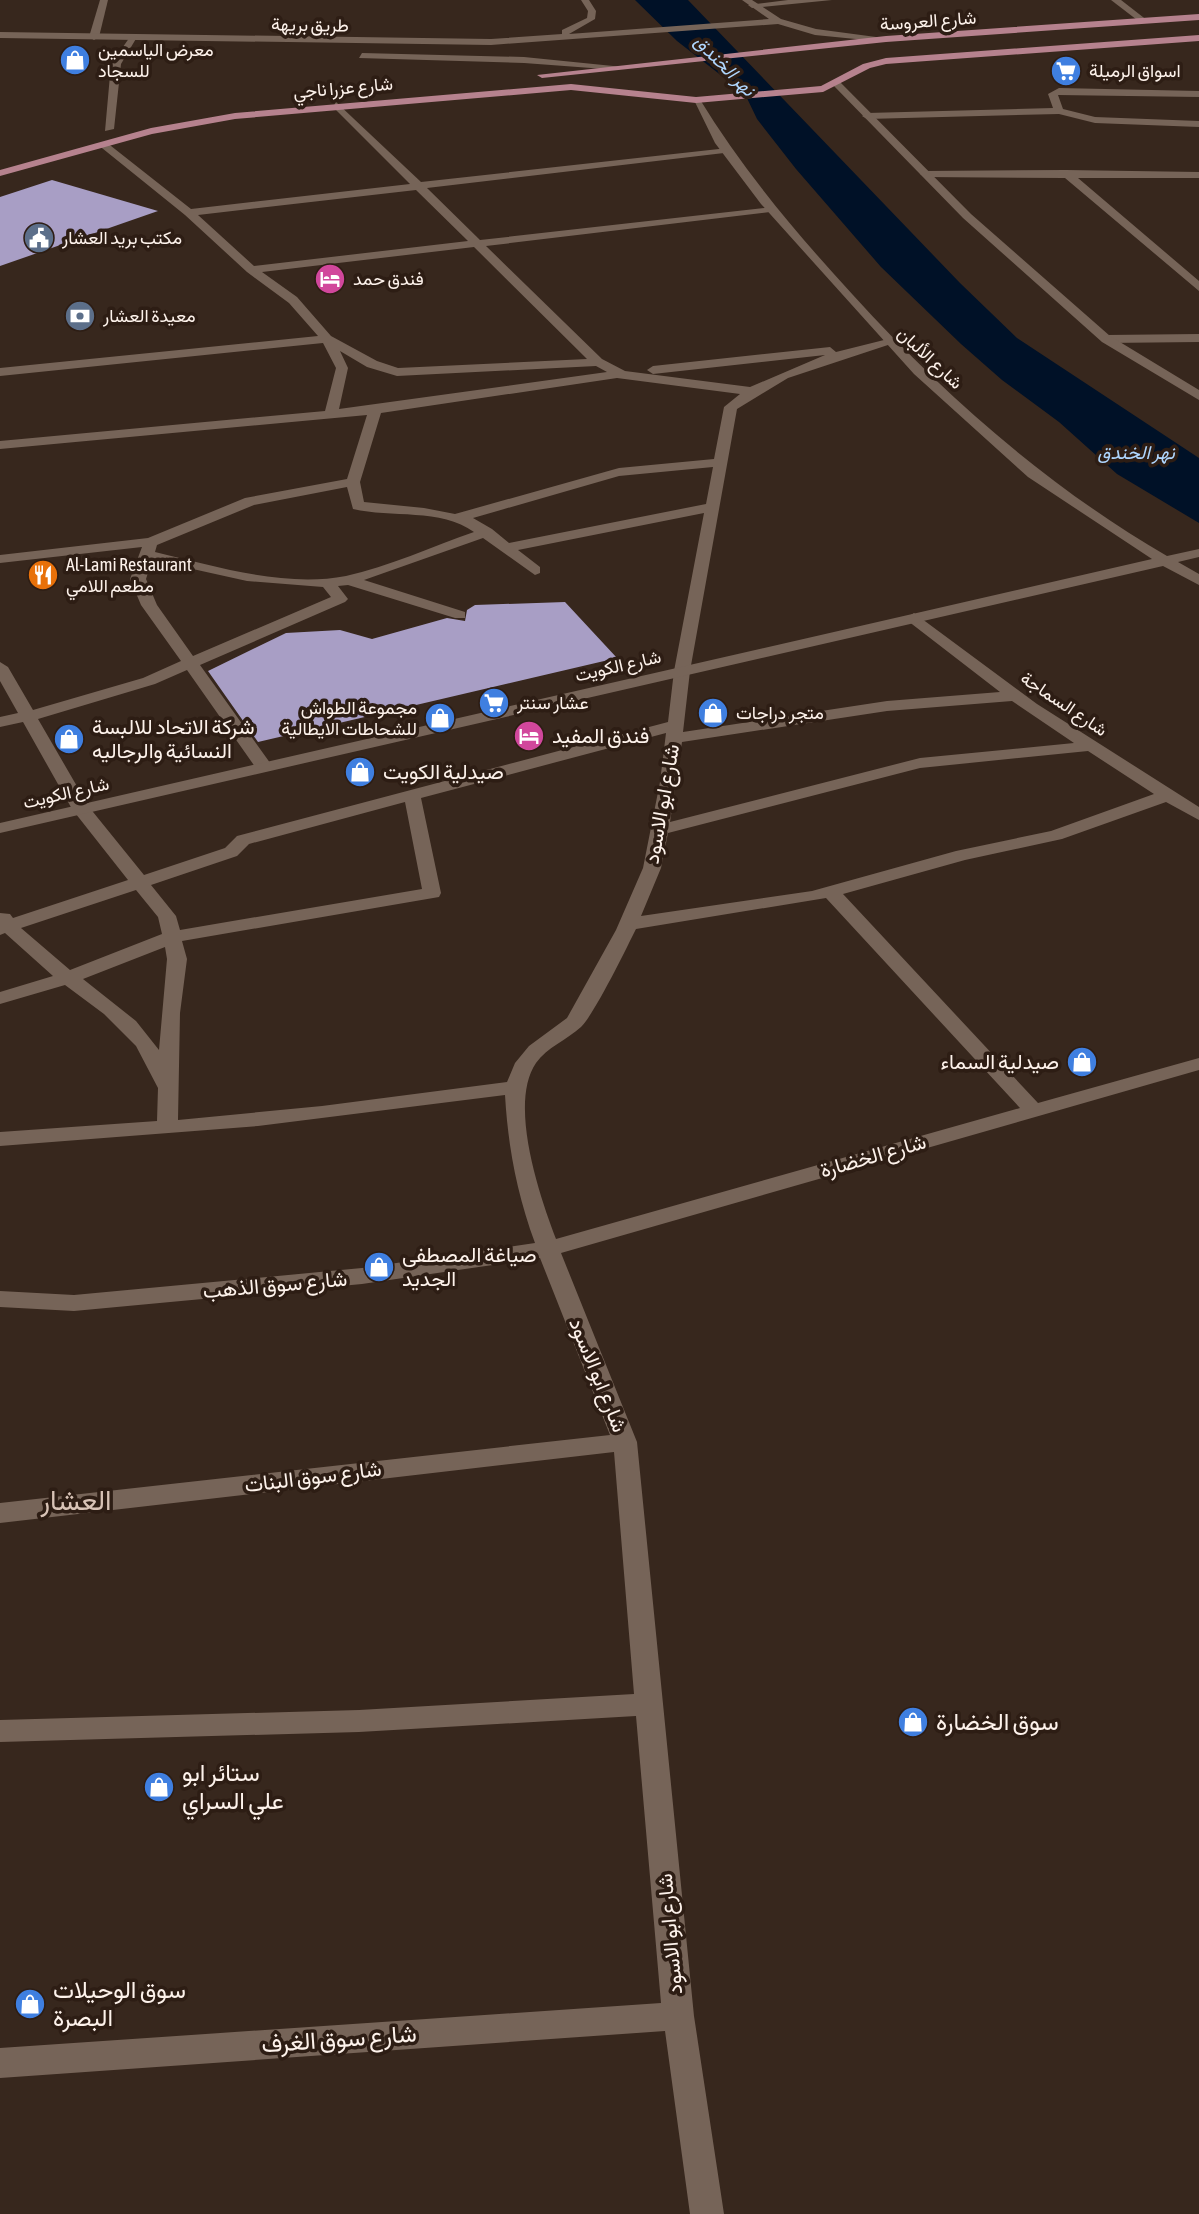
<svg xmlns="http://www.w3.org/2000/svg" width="1199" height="2214" font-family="'Asap Condensed',Vazirmatn,sans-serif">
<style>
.water{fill:#001127}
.building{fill:#a89ec5}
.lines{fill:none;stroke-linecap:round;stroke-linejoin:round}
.street{fill:#766458;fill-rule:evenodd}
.secondary{fill:#766458;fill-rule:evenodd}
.primary{fill:#b6828e;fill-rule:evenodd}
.labels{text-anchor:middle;stroke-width:7;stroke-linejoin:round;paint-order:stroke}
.far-street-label{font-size:18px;fill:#fdf2eb;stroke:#2d1d14}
.far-poi-label{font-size:18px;fill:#fdf2eb;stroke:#2d1d14;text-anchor:start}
.far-water-label{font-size:19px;font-style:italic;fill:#afd6fe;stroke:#2d1d14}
.poi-label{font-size:21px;fill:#fdf2eb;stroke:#2d1d14;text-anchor:start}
.street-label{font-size:21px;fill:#fdf2eb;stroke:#2d1d14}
.near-poi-label{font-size:24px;fill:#fdf2eb;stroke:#2d1d14;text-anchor:start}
.near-street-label{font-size:24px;fill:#fdf2eb;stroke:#2d1d14}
.near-quarter-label{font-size:28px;fill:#d8c3b6;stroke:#2d1d14}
</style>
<rect width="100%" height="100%" fill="#37271d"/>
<path class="water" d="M635,0H688L960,283L1017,338L1199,458V523L1117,474L1059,422L1002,380L961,344L881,267L796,169L757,119L745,94L677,41Z"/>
<g class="building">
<path d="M52,180L158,211L0,266V197Z"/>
<path d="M565,602L617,658L258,742L208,671L286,633L340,630L372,639L447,618L465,621L467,610L475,605Z"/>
</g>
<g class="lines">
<g class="street">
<path d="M100,0H108L99,37L94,40L89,37Z"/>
<path d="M788,0H832L752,8L748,5Z"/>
<path d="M1111,0H1121L1148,21L1141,23Z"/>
<path d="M132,34L137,37L121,64L114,129L105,131L111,64Z"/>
<path d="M1059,88L1199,91V97L1058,95L1063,109L1095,117L1199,121V127L1095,123L1059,114L867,119L862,116L867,113L1053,108L1048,94Z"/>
<path d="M336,102L421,182L728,148V152L724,153L427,188L480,240L774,207V211L770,212L486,246L602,359L625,371L750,387L825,355L653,374L647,370L653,366L830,347L836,352L888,339L894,343L788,378L737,409L690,671L683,732L887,701L1000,692L908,621L906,618L914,613L1037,704L1199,807V820L1166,802L1062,839L965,860L843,894L1038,1103L1199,1058V1070L561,1253L637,1442L694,2016L724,2214H690L665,2031L0,2078V2048L661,2003L636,1716L359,1732L0,1742V1720L359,1710L634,1694L614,1452L0,1523V1503L610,1435L540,1258L362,1284L74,1311L0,1307V1291L74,1295L362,1268L535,1243C517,1194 508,1147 505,1095L258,1126L0,1146V1132L157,1121L158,1088L136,1046L104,1014L65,985L0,1004V992L53,976L5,933L0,935V913L10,914L13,918L128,880L72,809L23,722L0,727V717L18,713L0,681V662L8,667L33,710L143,678L181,661L141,605L130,579L142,547L0,563V555L148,538L245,498L347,479L367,415L0,449V441L325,411L336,368L323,343L0,376V368L318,336L289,303L247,272L185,215L97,144L106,142L191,209L410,184L333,107ZM416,190L468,241L254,266L198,215ZM474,247L587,359L398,368L377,361L331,336L297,297L262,272ZM340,351L367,367L397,376L596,366L607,372L339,409L348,368ZM617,378L740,394L724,407L714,459L619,468L455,514L424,508L364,502L360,482L381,413ZM713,467L706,504L509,543L492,529L473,518L619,476ZM347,487L353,509C391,518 441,508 474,532C433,546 388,567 346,576C284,588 215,566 155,552L157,545L254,505ZM704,513L674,671L668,722L237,836L225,848L144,875L89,807L38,719L155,684L187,670L258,771H270L273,767L200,665L345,602L348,599L338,586L348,585L455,618H465V612L364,580L483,538L535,575L540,573V567L518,550ZM152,560L247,581L323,587L331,597L193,656L157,605L146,579ZM1012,701L1074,743L920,758L670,822L682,742L887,711ZM666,733L660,782L643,868L616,930L567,1018L529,1046L515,1063L507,1082L322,1106L178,1120L180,1013L187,959L182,941L439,897L441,893L421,798ZM1088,751L1154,794L1051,831L956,851L812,891L641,916L661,868L668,833L920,768ZM405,802L422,889L180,930L176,916L151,885L237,856L249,844ZM136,890L158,917L162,934L70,970L21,928ZM826,898L1020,1108L556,1239C540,1197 508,1104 536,1063C547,1047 567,1040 581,1027C595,1013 626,949 636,929ZM165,947L167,959L159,1050L136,1021L83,979Z"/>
<path d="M1066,170L1199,172V178H1078L1199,281V291L1065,178L925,177L920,174L925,171Z"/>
<path d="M1199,334V342L1106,343L1100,339L1106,335Z"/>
</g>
<g class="secondary">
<path d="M581,0H589L596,11L595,19L569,34L769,19L742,0H752L781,19L816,29L891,39L886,42L815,35L778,24L491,45L0,38V32L491,39L562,34V30L587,18L588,11Z"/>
<path d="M362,53L524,57L623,67L618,70L524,63L359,58Z"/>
<path d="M834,82H840L971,214L1110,336L1199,390V400L1102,342L963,218L834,86Z"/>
<path d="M693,98H699C743,170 796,233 853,295C946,397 1047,486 1167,556L1199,549V557L1178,562L1199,574V585L1163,566L0,833V823L1152,559L1028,477L914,374L761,204L715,143Z"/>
</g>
<g class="primary">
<path d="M1199,14V20L886,42L542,78L537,75L886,36Z"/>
<path d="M1199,35V41L886,64L870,68L823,92L696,103L571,90L235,119L152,134L0,176V170L151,128L235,113L571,84L696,97L821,86L863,64L886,58Z"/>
</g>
</g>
<defs>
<g id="shop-disc" transform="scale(1.575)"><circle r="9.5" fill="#3f7fe0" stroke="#2d1d14"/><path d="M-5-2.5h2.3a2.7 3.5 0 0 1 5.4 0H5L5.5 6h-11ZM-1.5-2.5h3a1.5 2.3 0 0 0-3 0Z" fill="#fff"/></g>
<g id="supermarket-disc" transform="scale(1.575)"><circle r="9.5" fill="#3f7fe0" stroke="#2d1d14"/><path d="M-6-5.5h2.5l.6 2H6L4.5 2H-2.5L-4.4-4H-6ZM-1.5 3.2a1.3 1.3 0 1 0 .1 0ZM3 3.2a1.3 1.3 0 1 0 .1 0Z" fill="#fff"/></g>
<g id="civic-disc" transform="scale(1.575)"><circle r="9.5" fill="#5c6f8a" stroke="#2d1d14"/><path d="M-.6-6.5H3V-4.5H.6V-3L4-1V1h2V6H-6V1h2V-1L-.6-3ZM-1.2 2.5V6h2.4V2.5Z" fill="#fff"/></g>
<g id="hotel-disc" transform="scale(1.575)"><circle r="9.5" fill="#d1479c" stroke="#2d1d14"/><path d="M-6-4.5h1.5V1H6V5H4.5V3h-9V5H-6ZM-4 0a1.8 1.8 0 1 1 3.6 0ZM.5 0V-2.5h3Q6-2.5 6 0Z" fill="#fff"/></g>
<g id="bank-disc" transform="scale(1.575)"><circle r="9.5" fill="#5c6f8a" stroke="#2d1d14"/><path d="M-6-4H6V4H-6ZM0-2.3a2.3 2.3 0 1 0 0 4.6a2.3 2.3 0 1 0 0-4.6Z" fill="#fff"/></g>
<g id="restaurant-disc" transform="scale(1.575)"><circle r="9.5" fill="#e8710a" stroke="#2d1d14"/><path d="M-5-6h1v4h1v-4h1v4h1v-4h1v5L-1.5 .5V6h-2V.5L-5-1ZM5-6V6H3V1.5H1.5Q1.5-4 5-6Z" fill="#fff"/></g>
</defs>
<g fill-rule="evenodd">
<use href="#shop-disc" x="75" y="60"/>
<use href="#supermarket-disc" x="1066" y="71"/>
<use href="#civic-disc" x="39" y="238"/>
<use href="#hotel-disc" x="330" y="279"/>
<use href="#bank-disc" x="80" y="316"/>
<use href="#restaurant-disc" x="43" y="575"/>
<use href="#supermarket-disc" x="494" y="703"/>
<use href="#shop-disc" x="713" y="713"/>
<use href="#shop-disc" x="440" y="718"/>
<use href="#hotel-disc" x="529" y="736"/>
<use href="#shop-disc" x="69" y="739"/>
<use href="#shop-disc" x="360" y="772"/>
<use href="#shop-disc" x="1082" y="1062"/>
<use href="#shop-disc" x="379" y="1267"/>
<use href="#shop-disc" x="913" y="1722"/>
<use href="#shop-disc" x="159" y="1787"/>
<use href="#shop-disc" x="30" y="2004"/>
</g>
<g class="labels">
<g class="far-street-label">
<text transform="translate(928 21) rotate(-4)" y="6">شارع العروسة</text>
<text transform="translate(310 25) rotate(1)" y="6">طريق بريهة</text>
<text transform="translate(343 88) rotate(-5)" y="6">شارع عزرا ناجي</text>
<text transform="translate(930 358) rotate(43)" y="6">شارع الألبان</text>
<text transform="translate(618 666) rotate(-13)" y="6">شارع الكويت</text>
<text transform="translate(1064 704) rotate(34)" y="6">شارع السماجة</text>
<text transform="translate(66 793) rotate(-13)" y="6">شارع الكويت</text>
</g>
<g class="far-poi-label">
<text x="98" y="56">معرض الياسمين<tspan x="98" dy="21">للسجاد</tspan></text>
<text x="1089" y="77">اسواق الرميلة</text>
<text x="62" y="244">مكتب بريد العشار</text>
<text x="353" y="285">فندق حمد</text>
<text x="103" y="322">معيدة العشار</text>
<text x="66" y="571">Al-Lami Restaurant<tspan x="66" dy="21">مطعم اللامي</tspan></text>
<text x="517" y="709">عشار سنتر</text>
<text x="417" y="714" text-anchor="end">مجموعة الطواش<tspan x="417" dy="21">للشحاطات الايطالية</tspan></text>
<text x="736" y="719">متجر دراجات</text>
</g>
<g class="far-water-label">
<text transform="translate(725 65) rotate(45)" y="7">نهر الخندق</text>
<text x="1136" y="459">نهر الخندق</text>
</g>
<g class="poi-label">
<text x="92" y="734">شركة الاتحاد للالبسة<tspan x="92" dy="24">النسائية والرجاليه</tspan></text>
<text x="552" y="743">فندق المفيد</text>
<text x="383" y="779">صيدلية الكويت</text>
<text x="1059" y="1069" text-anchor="end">صيدلية السماء</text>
<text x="402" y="1262">صياغة المصطفى<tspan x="402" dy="24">الجديد</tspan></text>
</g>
<g class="street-label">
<text transform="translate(662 804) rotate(-80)" y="7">شارع ابو الاسود</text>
<text transform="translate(873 1156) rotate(-16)" y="7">شارع الخضارة</text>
<text transform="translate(275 1285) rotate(-5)" y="7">شارع سوق الذهب</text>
<text transform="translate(598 1375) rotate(68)" y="7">شارع ابو الاسود</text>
<text transform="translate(313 1477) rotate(-7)" y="7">شارع سوق البنات</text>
<text transform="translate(670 1934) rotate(-95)" y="7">شارع ابو الاسود</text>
</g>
<g class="near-poi-label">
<text x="936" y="1730">سوق الخضارة</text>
<text x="182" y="1781">ستائر ابو<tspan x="182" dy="28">علي السراي</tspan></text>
<text x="53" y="1998">سوق الوحيلات<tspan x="53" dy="28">البصرة</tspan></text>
</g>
<g class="near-street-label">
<text transform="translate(339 2039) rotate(-4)" y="8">شارع سوق الغرف</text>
</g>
<g class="near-quarter-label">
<text x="76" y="1510">العشار</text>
</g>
</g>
</svg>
